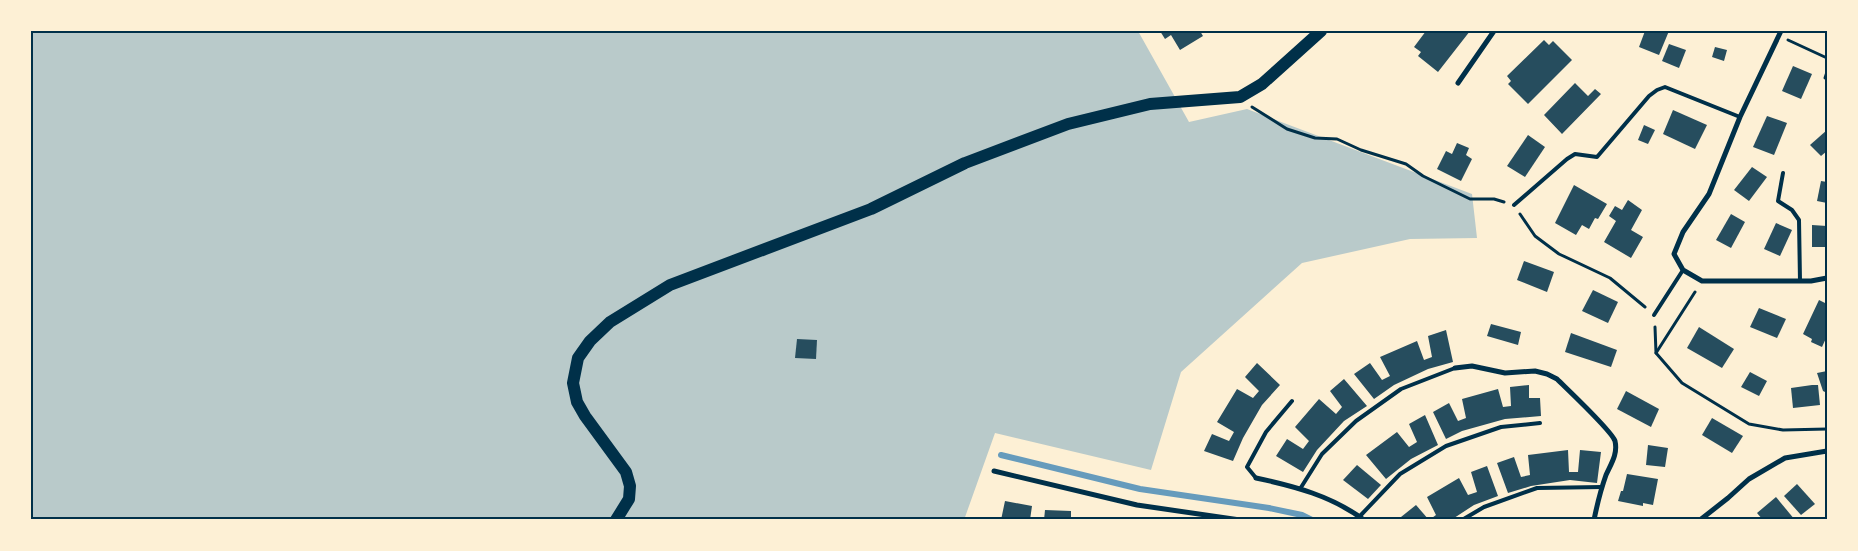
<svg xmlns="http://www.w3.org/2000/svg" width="1858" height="551" font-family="'Roboto Condensed',sans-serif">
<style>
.green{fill:#b9caca}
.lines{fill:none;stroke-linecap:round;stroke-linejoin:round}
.stream{stroke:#669bbc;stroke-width:6}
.building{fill:#264d5e}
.path{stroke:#003049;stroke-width:3}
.service{stroke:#003049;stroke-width:4}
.minor{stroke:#003049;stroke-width:5}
.primary{stroke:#003049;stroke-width:12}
.neatline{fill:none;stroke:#003049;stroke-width:2}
</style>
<rect width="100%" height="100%" fill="#fdf0d5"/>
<path class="green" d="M31,31H1138L1189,122L1247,109L1472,194L1477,238L1410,239L1302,263L1181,372L1151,470L995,433L964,520H31Z"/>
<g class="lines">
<path class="stream" d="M1001,455L1140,489L1269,508L1302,515L1312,520"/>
</g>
<g class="building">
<path d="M1160,31H1200L1203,36L1180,50L1171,35L1165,39Z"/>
<path d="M1426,31H1470L1438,72L1418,56L1421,52L1414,47Z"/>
<path d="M1645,31H1669L1659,55L1639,47Z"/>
<path d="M1544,40L1549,45L1553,41L1572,60L1528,104L1508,84L1511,81L1507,76Z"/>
<path d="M1669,44L1686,50L1679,68L1662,61Z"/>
<path d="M1715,47L1727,50L1724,61L1712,57Z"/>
<path d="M1793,66L1812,74L1801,99L1782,91Z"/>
<path d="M1575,83L1588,96L1595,89L1601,94L1562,134L1544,115Z"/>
<path d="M1673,110L1707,125L1695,149L1663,134Z"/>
<path d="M1767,116L1787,123L1774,155L1753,147Z"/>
<path d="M1644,125L1655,130L1648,144L1638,140Z"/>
<path d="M1827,130V151L1821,156L1810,145Z"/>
<path d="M1528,135L1545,147L1525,177L1507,166Z"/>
<path d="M1457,143L1469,148L1466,155L1472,159L1461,181L1437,169L1446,151L1452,154Z"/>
<path d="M1752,167L1767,177L1749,201L1734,190Z"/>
<path d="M1821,181L1827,182V203L1817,201Z"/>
<path d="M1574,185L1607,204L1598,219L1595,218L1589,229L1582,225L1576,235L1555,223Z"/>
<path d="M1628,200L1642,210L1631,230L1643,237L1631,258L1604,242L1616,221L1609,216L1615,206L1622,210Z"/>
<path d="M1731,214L1745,222L1731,248L1716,240Z"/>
<path d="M1776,223L1792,230L1780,256L1764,249Z"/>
<path d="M1812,225L1827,226V247H1812Z"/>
<path d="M1524,261L1554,272L1547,292L1517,280Z"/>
<path d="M1593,290L1618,302L1608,323L1582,311Z"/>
<path d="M1819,300L1827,304V336L1822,347L1811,342L1812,339L1803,334Z"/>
<path d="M1759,308L1786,319L1777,338L1750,327Z"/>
<path d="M1491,324L1521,332L1518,345L1487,336Z"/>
<path d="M1699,327L1734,349L1722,368L1687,348Z"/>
<path d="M1446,330L1453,362L1428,369L1394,385L1374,399L1354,374L1370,363L1382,380L1390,376L1380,357L1417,341L1424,360L1432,357L1428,336Z"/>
<path d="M1571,333L1617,350L1611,367L1565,352Z"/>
<path d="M797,339L817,340L816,359L795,358Z"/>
<path d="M1257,363L1280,385L1262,405L1243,438L1233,461L1204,451L1212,434L1229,441L1234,432L1217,422L1237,389L1253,398L1259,391L1245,377Z"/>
<path d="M1827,371V393L1823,391L1817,373Z"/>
<path d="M1750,372L1767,381L1759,396L1741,387Z"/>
<path d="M1344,379L1367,406L1344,421L1317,450L1303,472L1276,456L1287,439L1303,449L1309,441L1295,427L1319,399L1336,414L1342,407L1330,391Z"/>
<path d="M1529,385V398H1540L1541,416L1505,419L1462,431L1446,439L1433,412L1449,403L1458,421L1466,418L1462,399L1498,389L1503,407L1511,406L1510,387Z"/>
<path d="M1812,385H1818L1820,405L1793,408L1791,388Z"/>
<path d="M1626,391L1659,409L1651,427L1617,409Z"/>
<path d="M1425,415L1438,445L1411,459L1386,479L1366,455L1397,432L1409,447L1417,442L1409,424Z"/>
<path d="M1712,418L1743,436L1732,453L1702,435Z"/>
<path d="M1648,445L1668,448L1665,467L1646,465Z"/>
<path d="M1568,450L1569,472H1578L1580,450L1601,452L1597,483L1570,480L1531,486L1508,493L1497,463L1514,457L1521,477L1530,475L1528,455Z"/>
<path d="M1357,465L1381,485L1368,499L1343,480Z"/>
<path d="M1487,466L1498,496L1474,505L1451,520H1429L1436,515L1427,497L1459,478L1468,495L1477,492L1471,472Z"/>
<path d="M1627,474L1658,479L1653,505L1643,503V506L1618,501L1621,491H1623Z"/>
<path d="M1797,484L1815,504L1801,515L1784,496Z"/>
<path d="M1776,497L1795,520H1763L1757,513Z"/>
<path d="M1005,501L1032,506L1030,520L1024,518L1023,520H1001Z"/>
<path d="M1416,505L1429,520H1404L1401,517Z"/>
<path d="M1045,510L1071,511V520H1044Z"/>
</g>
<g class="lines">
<g class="path">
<path d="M1788,40L1827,58"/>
<path d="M1827,72L1825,78L1827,79"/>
<path d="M1252,107L1287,129L1315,138L1337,139L1361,150L1406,164L1423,176L1470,199H1494L1504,202"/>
<path d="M1520,214L1535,236L1559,254L1610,278L1645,307"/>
<path d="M1695,292L1656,353L1682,383L1749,424L1783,430L1827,429"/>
<path d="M1655,327L1656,353"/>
</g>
<g class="service">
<path d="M1783,173L1778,201L1792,210L1799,220L1800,281"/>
<path d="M1514,205L1567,159L1575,154L1597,157L1649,96L1657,90L1665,87L1740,117"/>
<path d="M1654,315L1683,270"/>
<path d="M1256,478L1247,467L1266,432L1292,401"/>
<path d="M1300,489L1322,454L1356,421L1401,389L1455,368"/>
<path d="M1360,516L1400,474L1446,446L1501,427L1540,423"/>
<path d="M1462,520L1484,507L1537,488L1602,487"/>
</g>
<g class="minor">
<path d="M1781,31L1740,117L1709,194L1683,232L1674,254L1683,270L1702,281H1811L1827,278"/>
<path d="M1458,83L1494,31"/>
<path d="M1455,368L1472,366L1505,373L1535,371L1547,374L1557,379C1567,389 1612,431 1615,441C1618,454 1611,464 1606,475C1601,489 1597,505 1594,520"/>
<path d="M994,471L1137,505L1240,520"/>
<path d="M1256,478C1294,486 1332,496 1364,520"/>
<path d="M1700,520L1728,498L1749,479L1785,458L1827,451"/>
</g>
<path class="primary" d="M616,520L629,499L630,486L626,472L585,416L577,402L573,383L578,358L590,341L610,322L670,285L871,209L965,163L1068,124L1150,104L1240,97L1262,84L1321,31"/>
</g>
<rect width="1858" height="551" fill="none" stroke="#fdf0d5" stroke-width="65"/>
<rect x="32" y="32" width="1794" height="486" class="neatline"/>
</svg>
